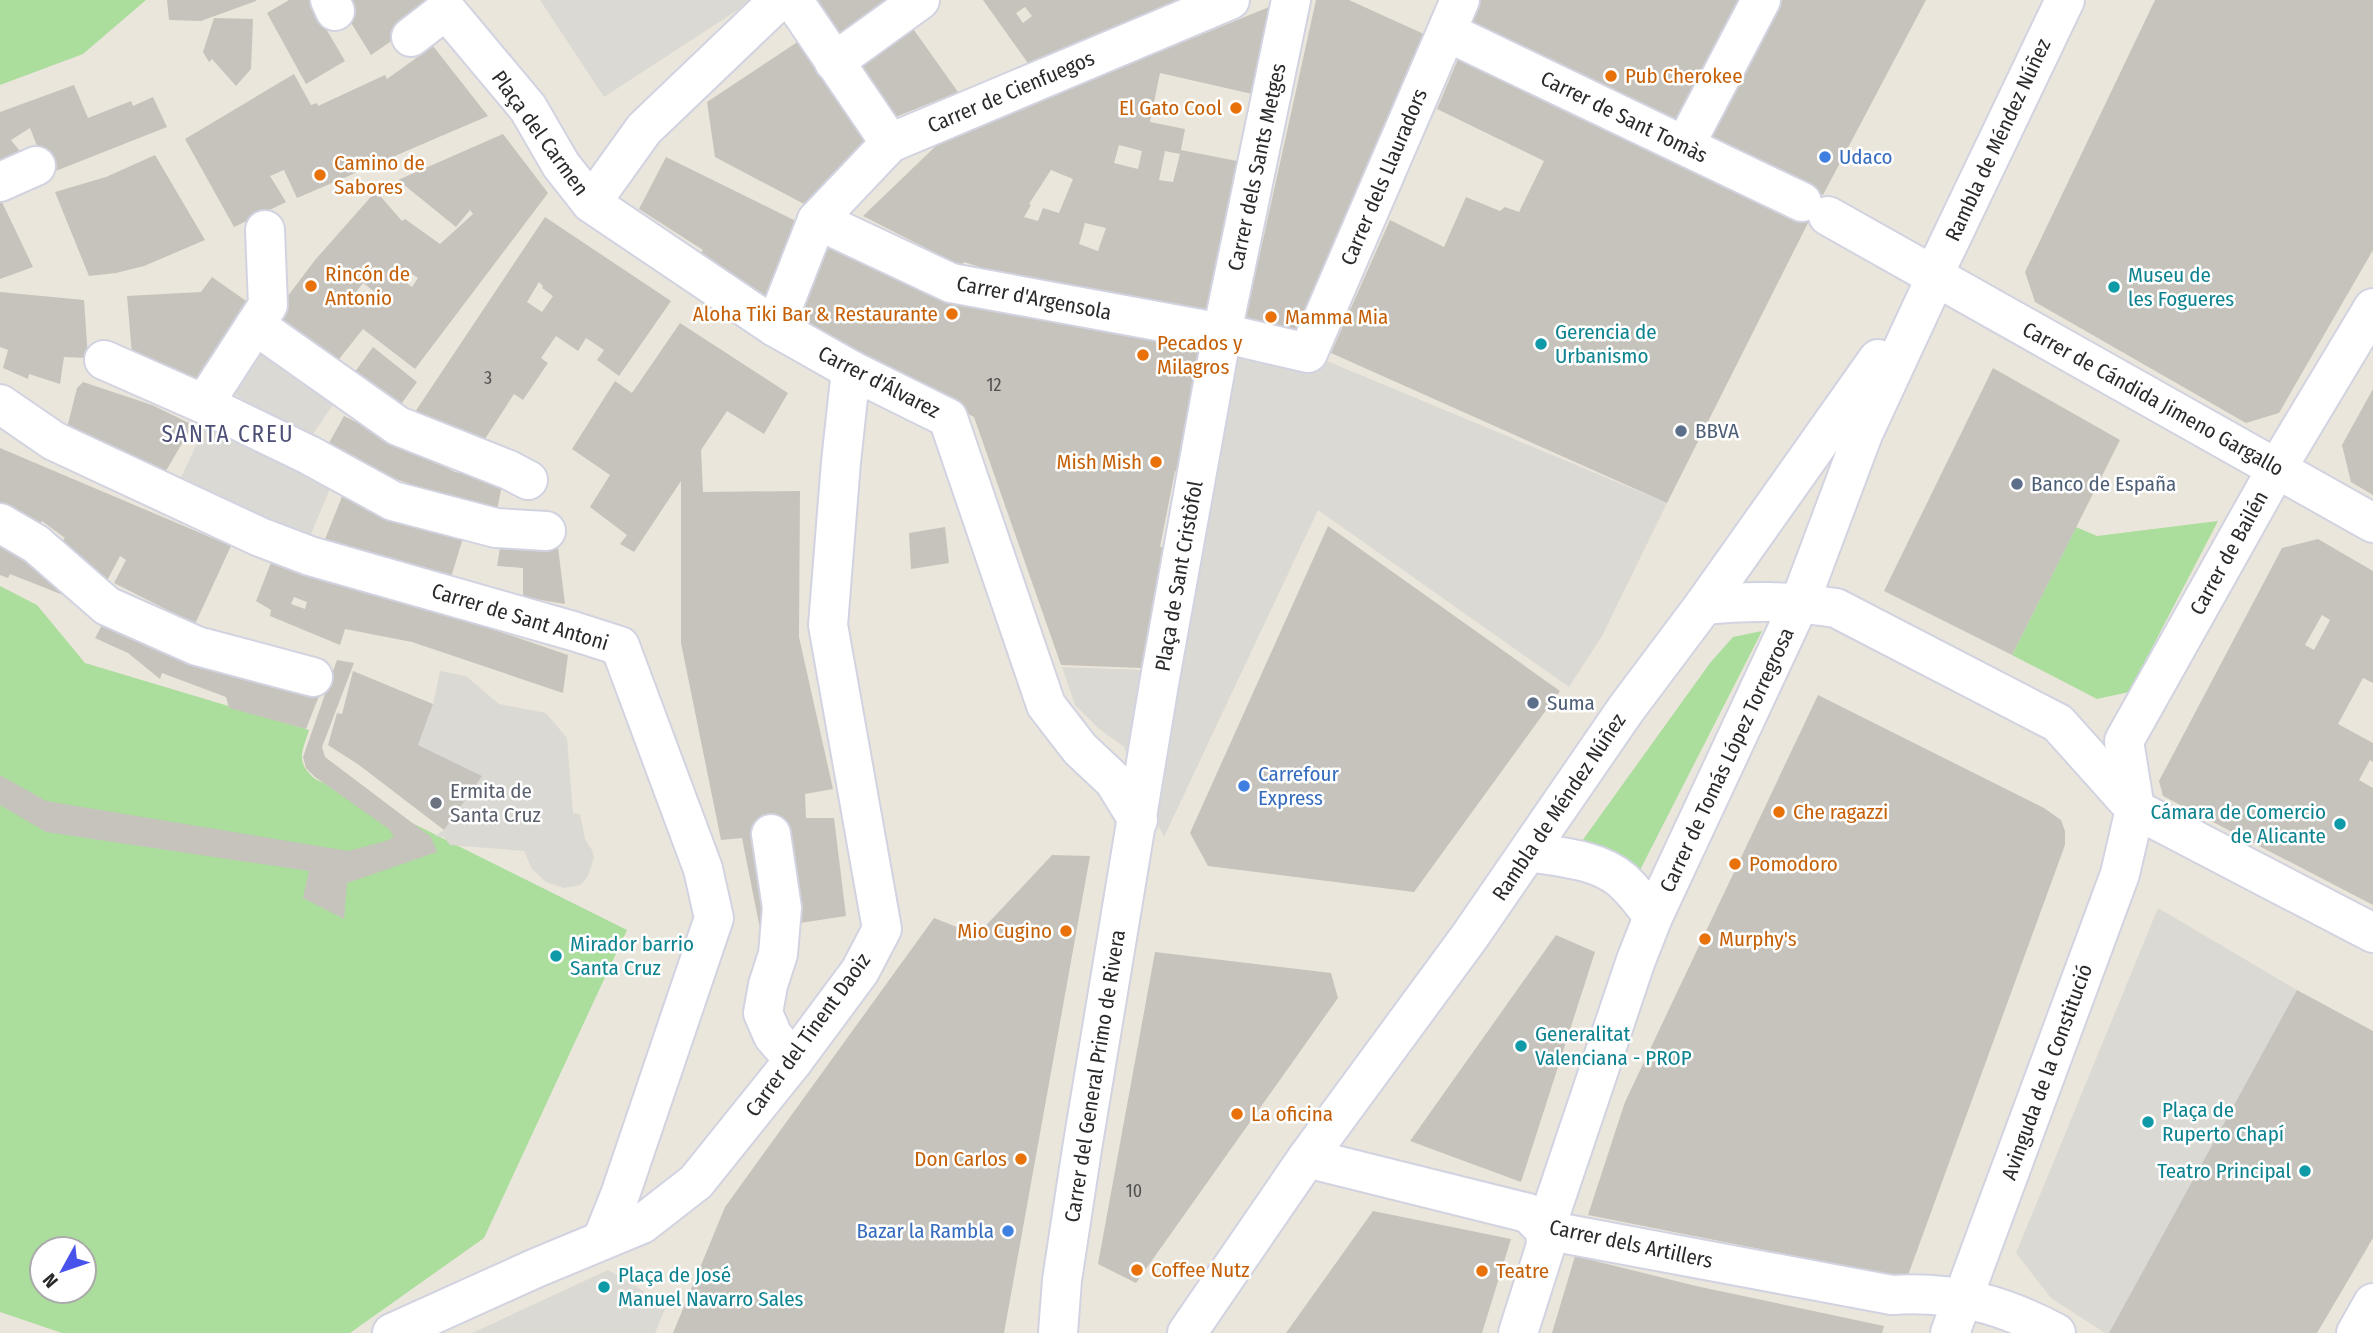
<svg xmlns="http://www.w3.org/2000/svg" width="2373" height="1333" font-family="'Fira Sans Condensed',sans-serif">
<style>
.green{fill:#abdd9d;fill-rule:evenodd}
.plaza{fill:#dbd9d3}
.building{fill:#c6c3bc;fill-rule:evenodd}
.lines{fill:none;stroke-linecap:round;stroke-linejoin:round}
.minor-casing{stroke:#d2d3e1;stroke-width:42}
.minor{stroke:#fff;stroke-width:38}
.food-dot{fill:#e8710a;stroke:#fff;stroke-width:2.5}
.shop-dot{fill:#3f7fe0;stroke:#fff;stroke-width:2.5}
.culture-dot{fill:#0f9aa8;stroke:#fff;stroke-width:2.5}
.service-dot{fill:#5c6f8a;stroke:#fff;stroke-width:2.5}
.worship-dot{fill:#6b7280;stroke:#fff;stroke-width:2.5}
.labels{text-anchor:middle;stroke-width:5;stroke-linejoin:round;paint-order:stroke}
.number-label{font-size:18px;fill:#51504e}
.food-label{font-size:21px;fill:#c56008;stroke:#fff;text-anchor:start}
.street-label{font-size:21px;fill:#2a2a2a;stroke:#fff}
.shop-label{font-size:21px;fill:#366cbe;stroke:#fff;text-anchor:start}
.culture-label{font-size:21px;fill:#0d838f;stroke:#fff;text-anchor:start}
.service-label{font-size:21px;fill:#4e5e75;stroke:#fff;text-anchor:start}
.worship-label{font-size:21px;fill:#5b616d;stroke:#fff;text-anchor:start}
.neighbourhood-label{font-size:23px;letter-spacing:2px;fill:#4d5077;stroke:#fff}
</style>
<rect width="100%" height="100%" fill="#ebe6dc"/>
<g class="green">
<path d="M0,0H146L83,54L0,85Z"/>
<path d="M2218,521L2129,692L2097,699L2012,655L2076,527L2097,536Z"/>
<path d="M0,586L37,605L85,663L309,730C302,753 295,761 315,779L404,819L627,930L484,1238L350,1333H62L0,1312ZM42,1249H84V1291H42Z"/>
<path d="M1762,631L1639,872L1582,841L1710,663L1733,637Z"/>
</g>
<g class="plaza">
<path d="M540,0H753L604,97Z"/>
<path d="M1222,333L1308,353L1667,503L1602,636L1569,687L1318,510L1164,837L1142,794L1124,747L1098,728L1075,705L1062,667L1144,670Z"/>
<path d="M258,336L341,393L307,443L225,388Z"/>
<path d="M208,420L335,477L307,543L177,486Z"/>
<path d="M440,671L466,676L499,704L546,713L567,738L573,813L580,814L585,839L592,850L594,858L588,876L581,885L564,888L546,882L532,869L524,851L450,845L444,837L435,836L444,830L481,776L418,745L433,704Z"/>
<path d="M2158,908L2297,990L2109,1333H2105L2051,1298L2016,1253Z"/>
<path d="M608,1270L667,1305L655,1333H472Z"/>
</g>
<g class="building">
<path d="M167,0H256V1L201,21L169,20Z"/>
<path d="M289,0H309L345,61L306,84L267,13Z"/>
<path d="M337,0H451L371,55Z"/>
<path d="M812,0H906L842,46Z"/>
<path d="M983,0H1197L1030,66ZM1025,7L1032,16L1023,23L1016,13Z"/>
<path d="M1316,0H1349L1426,35L1293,337L1244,326Z"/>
<path d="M1480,0H1751L1682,130L1468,29Z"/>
<path d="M1776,0H1926L1823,195L1702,139Z"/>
<path d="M2155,0H2373V250L2279,413L2246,423L2035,302L2025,272Z"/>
<path d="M1281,2L1261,96L1160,73L1150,122L1185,129L1181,150L1247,163L1213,317L1016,279L964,262L961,266L863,216L940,142ZM1119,145L1142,151L1138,169L1114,163ZM1165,151L1180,154L1173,182L1159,180ZM1051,170L1073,179L1059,213L1043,208L1038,221L1024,217L1031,205L1029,204ZM1085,223L1106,228L1098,251L1079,244Z"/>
<path d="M214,18L253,19L251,69L236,86L212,59L209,62L203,52Z"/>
<path d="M909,23L958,92L893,118L854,63Z"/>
<path d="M799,41L865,140L804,204L715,157L707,102Z"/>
<path d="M433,46L488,116L297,198L284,170L270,176L286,202L234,227L185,139L294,74L311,105L317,103L318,106L385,75L387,79Z"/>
<path d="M1461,52L1811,217L1667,503L1331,353L1390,220L1444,247L1466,197L1500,211L1505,207L1519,212L1544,161L1437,109Z"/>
<path d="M74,85L88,118L131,101L133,106L153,97L167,127L48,174L30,128L11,140L27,160L0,179V112Z"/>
<path d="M503,134L548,193L415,369L363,329L328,373L266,325L315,260L376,191L402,221L405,219L440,244L473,214L470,210L456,227L398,180ZM406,270L418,278L412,287L400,278ZM363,283L379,295L371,303L356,292Z"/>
<path d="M155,155L205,240L144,266L116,273L89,276L55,192L106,177Z"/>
<path d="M666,157L806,226L777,303L696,262L703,250L639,209Z"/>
<path d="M0,198L33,267L0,279Z"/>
<path d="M545,217L671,301L619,376L597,360L604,350L586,338L578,351L556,336L541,358L548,363L523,400L514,394L481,445L409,421ZM539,282L543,286L542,288L553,296L542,312L527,302Z"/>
<path d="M820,240L1090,326L1202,350L1179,473L1175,471L1160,547H1165L1142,668L1061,665L974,417L789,323Z"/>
<path d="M212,277L259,310L204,387L184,378L165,364L133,366L127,296L201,292Z"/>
<path d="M0,292L84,300L88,358L64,357L60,384L29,374L28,379L3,368L8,350L0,347Z"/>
<path d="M680,323L788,393L764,434L727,411L701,450L703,492L800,491L799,637L833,789L805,794L806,818H834L846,916L760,929L742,838L721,840L681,643V481L634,552L620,544L627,535L590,507L610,475L572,449L615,381L632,393Z"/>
<path d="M373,347L417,382L394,414L349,380Z"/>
<path d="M1993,368L2120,440L2012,655L1884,591Z"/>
<path d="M83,382L152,405L193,425L164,474L106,443L66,432L77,388Z"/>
<path d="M2373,389V495L2351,482L2342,445Z"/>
<path d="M344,416L455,472L503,480L495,520L426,494L407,483L324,452Z"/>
<path d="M0,448L231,546L195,624L114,583L126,560L120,556L101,592L53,552L65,538L42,521L34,535L0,517Z"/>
<path d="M343,494L466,528L449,584L322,547Z"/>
<path d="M1328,526L1560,691L1414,892L1208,866L1190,833Z"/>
<path d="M945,527L949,563L911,569L909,533Z"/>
<path d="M502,536L557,539L565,604L523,597V568L497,566Z"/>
<path d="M0,537L98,604L89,617L63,595L10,574L8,578L0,575Z"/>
<path d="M2318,539L2373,571V683L2363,678L2338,724L2373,743V762L2370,760L2359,780L2373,788V905L2163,796L2159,781L2282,548ZM2322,615L2330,620L2314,650L2305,645Z"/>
<path d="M274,555L568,655L563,693L412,642L345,629L340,645L270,616L271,610L256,601ZM294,597L307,602L305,609L291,604Z"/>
<path d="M108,614L321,691L306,729L229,708L226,697L162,673L160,679L128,653L95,638Z"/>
<path d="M337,660L354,663L322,747L325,757L431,837L437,852L347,883L344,919L303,898L309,871L46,832L0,805V775L46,801L348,851L386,841L394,837L389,829L315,777L306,768L303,757Z"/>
<path d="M353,671L433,704L418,745L482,776L444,830L359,765L328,745L337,713L342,714Z"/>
<path d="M1818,695L2044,808L2061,820L2065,831V845L1907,1278L1588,1215L1625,1102Z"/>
<path d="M1052,855L1090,856L1004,1333H673L725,1207L934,918L977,935Z"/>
<path d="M1556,935L1595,952L1521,1182L1410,1141Z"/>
<path d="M1155,952L1331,973L1338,998L1136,1283L1098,1264Z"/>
<path d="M2297,990L2373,1031V1238L2317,1333H2109Z"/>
<path d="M1373,1211L1511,1239L1482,1333H1286Z"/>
<path d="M1575,1256L1696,1286L1884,1326L1882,1333H1552Z"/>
</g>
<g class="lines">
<g class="minor-casing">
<g id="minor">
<path d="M330,0L335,11"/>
<path d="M793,0L890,143"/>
<path d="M1447,32L1802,202"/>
<path d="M411,37L446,10L528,108L561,165L591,203L775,327L851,370L948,418L1046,705L1080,749L1114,781L1138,820"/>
<path d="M834,62L920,0"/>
<path d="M1685,145L1761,0"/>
<path d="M0,182L36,166"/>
<path d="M591,203L644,129L779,0"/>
<path d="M1828,216L2373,523"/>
<path d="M817,220L951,283L1222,333L1308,353L1460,0"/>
<path d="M255,325L398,426L509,470L528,480"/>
<path d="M775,327L817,220L890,143L1230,0"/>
<path d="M104,360L204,404L309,455L393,501L496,528L546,531"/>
<path d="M0,404L54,441L260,537L310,556L573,631L620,646L703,869L714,918L620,1195L602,1240"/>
<path d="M204,404L268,305L265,230"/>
<path d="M0,523L36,544L107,606L197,646L313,677"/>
<path d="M1704,605C1751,600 1789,601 1836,608L2058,723L2135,809L2373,933"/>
<path d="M771,834L782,908L778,954L768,985L763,1013L773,1036L794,1060"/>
<path d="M1529,852C1559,857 1597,859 1622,880C1634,891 1644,904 1653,917"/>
<path d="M1307,1158L1528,1213L1545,1230L1892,1295C1953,1291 2002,1304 2056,1333"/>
<path d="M392,1333L536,1268L642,1224L696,1182L794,1060L860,971L882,929L828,625L841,462L851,370"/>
<path d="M1058,1333L1062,1280L1082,1149L1159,684L1222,333L1291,0"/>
<path d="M1187,1333L1307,1158L1470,936L1626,709L1704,605L1878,359"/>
<path d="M1518,1333L1546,1245L1545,1230L1636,960L1653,917L1800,602L1863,434L1934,281L1933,276L2065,0"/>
<path d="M1950,1333L2120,874L2135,809L2124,741L2277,468L2373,308"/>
<path d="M2356,1333L2373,1303"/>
</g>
</g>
<use href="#minor" class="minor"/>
</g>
<g class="food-dot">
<circle cx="1611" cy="76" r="7"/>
<circle cx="1236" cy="108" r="7"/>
<circle cx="320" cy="175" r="7"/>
<circle cx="311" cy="286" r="7"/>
<circle cx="952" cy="314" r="7"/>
<circle cx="1271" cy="317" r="7"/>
<circle cx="1143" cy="355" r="7"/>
<circle cx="1156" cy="462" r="7"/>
<circle cx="1779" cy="812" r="7"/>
<circle cx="1735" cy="864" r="7"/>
<circle cx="1066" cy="931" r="7"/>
<circle cx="1705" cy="939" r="7"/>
<circle cx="1237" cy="1114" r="7"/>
<circle cx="1021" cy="1159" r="7"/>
<circle cx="1137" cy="1270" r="7"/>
<circle cx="1482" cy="1271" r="7"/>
</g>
<g class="shop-dot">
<circle cx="1825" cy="157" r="7"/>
<circle cx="1244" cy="786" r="7"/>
<circle cx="1008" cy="1231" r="7"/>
</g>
<g class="culture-dot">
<circle cx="2114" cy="287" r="7"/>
<circle cx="1541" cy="344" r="7"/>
<circle cx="2340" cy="824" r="7"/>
<circle cx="556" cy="956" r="7"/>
<circle cx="1521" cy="1046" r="7"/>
<circle cx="2148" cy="1122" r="7"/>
<circle cx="2305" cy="1171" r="7"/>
<circle cx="604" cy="1287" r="7"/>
</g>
<g class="service-dot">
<circle cx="1681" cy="431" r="7"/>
<circle cx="2017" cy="484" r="7"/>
<circle cx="1533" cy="703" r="7"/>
</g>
<circle class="worship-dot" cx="436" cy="803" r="7"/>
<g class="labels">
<g class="number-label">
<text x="488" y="384">3</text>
<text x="994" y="391">12</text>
<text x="1134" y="1197">10</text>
</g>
<g class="food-label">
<text x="1625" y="83">Pub Cherokee</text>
<text x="1222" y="115" text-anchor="end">El Gato Cool</text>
<text x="334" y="170">Camino de<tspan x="334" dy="24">Sabores</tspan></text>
<text x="325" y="281">Rincón de<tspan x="325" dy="24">Antonio</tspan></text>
<text x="938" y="321" text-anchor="end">Aloha Tiki Bar &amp; Restaurante</text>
<text x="1285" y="324">Mamma Mia</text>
<text x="1157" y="350">Pecados y<tspan x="1157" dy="24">Milagros</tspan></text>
<text x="1142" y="469" text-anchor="end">Mish Mish</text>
<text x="1793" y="819">Che ragazzi</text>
<text x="1749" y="871">Pomodoro</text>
<text x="1052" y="938" text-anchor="end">Mio Cugino</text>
<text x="1719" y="946">Murphy's</text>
<text x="1251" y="1121">La oficina</text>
<text x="1007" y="1166" text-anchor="end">Don Carlos</text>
<text x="1151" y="1277">Coffee Nutz</text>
<text x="1496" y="1278">Teatre</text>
</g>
<g class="street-label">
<text transform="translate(1011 92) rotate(-23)" y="7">Carrer de Cienfuegos</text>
<text transform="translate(1624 117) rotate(26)" y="7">Carrer de Sant Tomàs</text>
<text transform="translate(540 133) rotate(54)" y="7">Plaça del Carmen</text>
<text transform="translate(1998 140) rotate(-65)" y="7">Rambla de Méndez Núñez</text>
<text transform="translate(1257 167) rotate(-78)" y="7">Carrer dels Sants Metges</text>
<text transform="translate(1384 177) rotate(-67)" y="7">Carrer dels Llauradors</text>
<text transform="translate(1034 298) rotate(11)" y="7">Carrer d'Argensola</text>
<text transform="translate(879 382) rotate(27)" y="7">Carrer d'Álvarez</text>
<text transform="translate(2153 399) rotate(29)" y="7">Carrer de Cándida Jimeno Gargallo</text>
<text transform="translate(2229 553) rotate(-61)" y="7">Carrer de Bailén</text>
<text transform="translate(1179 576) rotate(-80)" y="7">Plaça de Sant Cristòfol</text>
<text transform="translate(520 617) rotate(17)" y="7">Carrer de Sant Antoni</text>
<text transform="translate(1727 760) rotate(-65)" y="7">Carrer de Tomás López Torregrosa</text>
<text transform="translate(1559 807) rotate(-56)" y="7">Rambla de Méndez Núñez</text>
<text transform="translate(808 1035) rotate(-54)" y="7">Carrer del Tinent Daoiz</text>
<text transform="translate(2047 1072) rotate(-70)" y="7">Avinguda de la Constitució</text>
<text transform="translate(1095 1076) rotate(-81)" y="7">Carrer del General Primo de Rivera</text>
<text transform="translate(1631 1244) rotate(12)" y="7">Carrer dels Artillers</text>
</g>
<g class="shop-label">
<text x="1839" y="164">Udaco</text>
<text x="1258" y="781">Carrefour<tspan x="1258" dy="24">Express</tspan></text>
<text x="994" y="1238" text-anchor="end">Bazar la Rambla</text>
</g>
<g class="culture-label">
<text x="2128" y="282">Museu de<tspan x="2128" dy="24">les Fogueres</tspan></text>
<text x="1555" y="339">Gerencia de<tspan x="1555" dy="24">Urbanismo</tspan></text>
<text x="2326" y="819" text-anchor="end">Cámara de Comercio<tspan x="2326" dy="24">de Alicante</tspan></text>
<text x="570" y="951">Mirador barrio<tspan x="570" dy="24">Santa Cruz</tspan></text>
<text x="1535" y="1041">Generalitat<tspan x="1535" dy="24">Valenciana - PROP</tspan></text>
<text x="2162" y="1117">Plaça de<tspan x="2162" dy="24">Ruperto Chapí</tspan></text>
<text x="2291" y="1178" text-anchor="end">Teatro Principal</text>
<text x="618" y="1282">Plaça de José<tspan x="618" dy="24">Manuel Navarro Sales</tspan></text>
</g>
<g class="service-label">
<text x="1695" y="438">BBVA</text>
<text x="2031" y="491">Banco de España</text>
<text x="1547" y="710">Suma</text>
</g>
<g class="worship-label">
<text x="450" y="798">Ermita de<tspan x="450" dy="24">Santa Cruz</tspan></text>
</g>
<g class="neighbourhood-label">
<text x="228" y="442">SANTA CREU</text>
</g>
</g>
<g transform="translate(63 1270) rotate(230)"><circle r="33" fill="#ffffff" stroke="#aaaaaa" stroke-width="2"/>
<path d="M0-5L12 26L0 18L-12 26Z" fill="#4853ec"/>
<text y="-10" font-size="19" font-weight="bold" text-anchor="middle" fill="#2a2a2a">N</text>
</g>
</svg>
